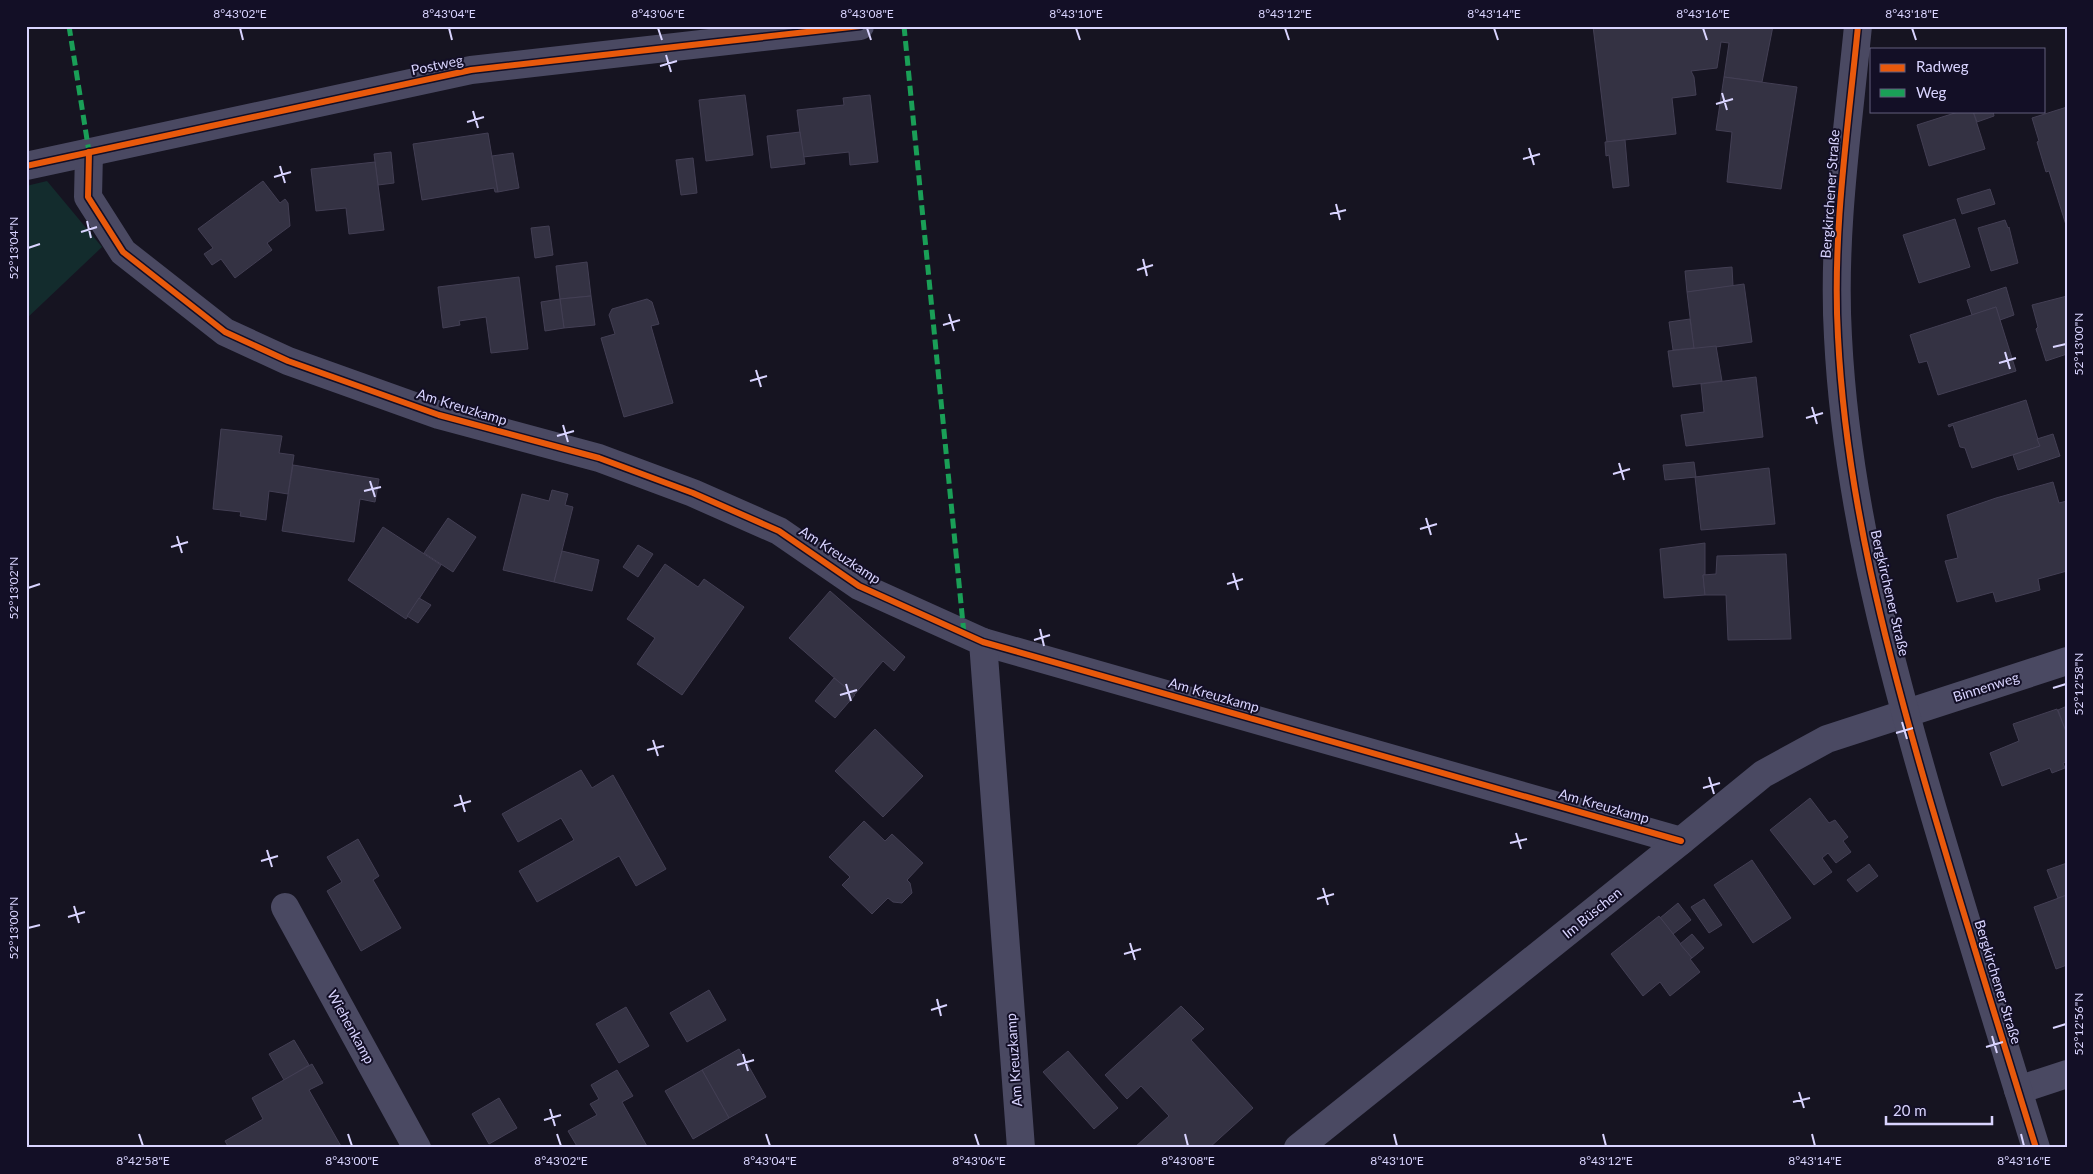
<svg xmlns="http://www.w3.org/2000/svg" width="2093" height="1174" font-family="Lato,sans-serif">
<style>
.grass{fill:#132c2d}
.building{fill:#343243;stroke:#433f54}
.lines{fill:none;stroke-linecap:round;stroke-linejoin:round}
.minor{stroke:#4a4962;stroke-width:28}
.tertiary{stroke:#4a4962;stroke-width:28}
.quiet{stroke:#1a9f57;stroke-width:5;stroke-dasharray:10 5;stroke-linecap:butt}
.cycleway-casing{stroke:#130f26;stroke-width:9}
.cycleway{stroke:#e8590c;stroke-width:6}
.ticks{fill:none;stroke:#d9d4ff;stroke-width:2}
.labels{text-anchor:middle;stroke-width:4;stroke-linejoin:round;paint-order:stroke}
.street-label{font-size:14px;fill:#d9d4ff;stroke:#130f26}
.neatline{fill:none;stroke:#d9d4ff;stroke-width:2}
.ticks-label{font-size:12px;text-anchor:middle;fill:#d9d4ff}
</style>
<rect width="100%" height="100%" fill="#161421"/>
<path class="grass" d="M47,181L102,247L26,319V186Z"/>
<g class="building">
<path d="M1593,26H1773L1762,82L1724,77L1729,43L1721,42L1717,68L1691,71L1694,77L1696,95L1672,98L1676,134L1607,142Z"/>
<path d="M1724,77L1797,87L1781,189L1727,182L1732,132L1716,130Z"/>
<path d="M745,95L753,155L706,161L699,100Z"/>
<path d="M870,95L878,162L850,165L849,152L803,157L797,110L844,105L843,98Z"/>
<path d="M2067,107V224L2066,225L2049,171L2046,172L2037,142L2039,141L2032,118Z"/>
<path d="M1961,111H1973L1985,149L1929,166L1917,125Z"/>
<path d="M1973,111H1993L1994,116L1977,122Z"/>
<path d="M800,132L805,164L771,168L767,136Z"/>
<path d="M488,133L498,192H495L494,188L422,200L413,144Z"/>
<path d="M1625,140L1629,186L1613,188L1609,155L1606,156L1605,142Z"/>
<path d="M391,152L394,183L378,185L374,154Z"/>
<path d="M513,153L519,188L498,192L492,156Z"/>
<path d="M693,158L697,193L681,195L676,160Z"/>
<path d="M375,162L384,230L349,234L346,208L316,211L311,169Z"/>
<path d="M263,181L280,203L285,199L288,203L290,226L267,243L272,250L235,278L221,259L212,265L204,254L213,248L198,229Z"/>
<path d="M1990,189L1995,204L1962,214L1957,199Z"/>
<path d="M1955,219L1970,267L1919,283L1903,235Z"/>
<path d="M2005,220L2008,228L2009,227L2018,263L1991,271L1978,228Z"/>
<path d="M549,226L553,255L535,258L531,228Z"/>
<path d="M587,262L591,296L560,299L556,266Z"/>
<path d="M1732,267L1733,286L1687,292L1685,271Z"/>
<path d="M519,277L528,349L491,353L486,317L459,321L460,325L443,328L438,287Z"/>
<path d="M1744,284L1752,342L1694,350L1687,292Z"/>
<path d="M2006,287L2014,315L2000,320L1996,307L1972,315L1967,300Z"/>
<path d="M591,296L595,325L564,328L560,299Z"/>
<path d="M2067,296V354L2046,361L2036,329L2038,327L2032,305Z"/>
<path d="M560,299L564,328L545,331L541,302Z"/>
<path d="M647,299L652,302L659,324L651,326L673,403L624,417L601,338L615,334L609,315L612,309Z"/>
<path d="M1996,307L2016,371L1938,395L1927,361L1919,363L1910,335Z"/>
<path d="M1690,319L1694,348L1673,350L1669,322Z"/>
<path d="M1716,346L1722,381L1673,387L1668,351Z"/>
<path d="M1756,377L1763,437L1686,446L1681,415L1704,412L1701,384Z"/>
<path d="M2026,400L2040,446L1972,468L1965,448L1960,447L1953,425L1949,427L1948,425Z"/>
<path d="M221,429L282,436L279,453L294,455L288,494L269,491L266,520L240,516L241,512L213,509Z"/>
<path d="M2053,434L2060,456L2018,470L2013,455L2040,446L2037,439Z"/>
<path d="M1694,462L1696,477L1665,480L1663,465Z"/>
<path d="M293,465L379,479L375,502L360,499L354,542L282,531Z"/>
<path d="M1769,468L1775,524L1701,530L1695,477Z"/>
<path d="M2053,482L2059,503L2067,501V571L2038,579L2040,590L1996,602L1993,592L1957,602L1945,561L1958,558L1947,515L1996,498Z"/>
<path d="M552,490L568,494L565,505L573,507L554,582L503,570L522,494L549,501Z"/>
<path d="M448,518L476,537L453,572L424,553Z"/>
<path d="M383,527L441,565L406,619L348,580Z"/>
<path d="M1705,543V575H1703L1705,595L1664,598L1660,549Z"/>
<path d="M638,545L653,554L638,577L623,567Z"/>
<path d="M562,551L599,560L592,591L554,582Z"/>
<path d="M1786,554L1791,639L1728,640L1726,595H1705L1703,575L1716,574L1717,556Z"/>
<path d="M665,564L698,587L704,579L744,607L682,695L637,664L655,638L627,619Z"/>
<path d="M830,591L905,657L894,671L883,661L854,695L789,638Z"/>
<path d="M419,598L431,605L418,623L407,616Z"/>
<path d="M834,678L855,695L835,718L815,701Z"/>
<path d="M2067,706V731L2066,732L2058,710Z"/>
<path d="M2057,709L2067,734V762L2063,763L2065,768L2052,773L2050,768L2002,786L1990,753L2019,741L2013,724Z"/>
<path d="M875,729L923,776L883,817L835,771Z"/>
<path d="M581,770L592,788L613,775L666,869L636,886L619,856L537,902L519,871L574,840L561,818L518,842L502,814Z"/>
<path d="M1810,798L1829,823L1835,820L1848,837L1843,841L1851,852L1836,863L1828,853L1822,858L1832,872L1814,885L1770,830Z"/>
<path d="M864,821L885,841L892,834L923,863L907,880L910,883L912,893L902,903L893,902L888,898L872,914L842,885L850,877L829,857Z"/>
<path d="M358,839L379,876L373,880L401,928L361,951L327,891L342,882L327,857Z"/>
<path d="M1752,860L1791,918L1753,943L1714,885Z"/>
<path d="M2067,863V895L2058,898L2047,870Z"/>
<path d="M1869,864L1878,876L1857,892L1847,880Z"/>
<path d="M2067,895V965L2056,969L2034,907Z"/>
<path d="M1704,899L1722,925L1709,933L1691,907Z"/>
<path d="M1678,903L1691,920L1673,934L1660,918Z"/>
<path d="M1659,916L1692,958L1690,959L1700,972L1670,996L1660,982L1643,996L1611,954Z"/>
<path d="M1692,934L1704,948L1692,958L1680,944Z"/>
<path d="M709,990L726,1020L687,1042L670,1013Z"/>
<path d="M1181,1006L1204,1029L1191,1040L1253,1108L1209,1148H1134L1169,1116L1141,1086L1127,1099L1105,1075Z"/>
<path d="M626,1007L649,1046L619,1063L596,1024Z"/>
<path d="M294,1040L309,1065L284,1080L269,1054Z"/>
<path d="M739,1049L766,1097L729,1118L702,1070Z"/>
<path d="M1068,1051L1118,1108L1094,1129L1043,1072Z"/>
<path d="M312,1064L323,1083L309,1090L342,1148H229L225,1141L263,1119L252,1098Z"/>
<path d="M617,1070L633,1096L622,1102L648,1148H578L568,1131L597,1115L590,1104L599,1099L591,1085Z"/>
<path d="M702,1070L729,1118L693,1139L665,1091Z"/>
<path d="M499,1098L517,1128L489,1144L472,1114Z"/>
</g>
<g class="lines">
<g class="minor">
<path d="M89,152L88,197L123,252L225,332L288,361L439,415L599,458L693,493L779,531L859,586L983,642L1681,841"/>
<path d="M26,166L471,70L860,26"/>
<path d="M983,642L1021,1148"/>
<path d="M285,907L417,1148"/>
<path d="M2018,1090L2067,1074"/>
<path d="M1298,1148L1681,841L1763,774L1827,739L2067,661"/>
</g>
<path class="tertiary" d="M1858,26C1848,129 1832,233 1838,337C1846,495 1886,649 1930,800C1964,916 2000,1032 2036,1148"/>
<g class="quiet">
<path d="M69,26L89,152"/>
<path d="M904,26L964,634"/>
</g>
<g class="cycleway-casing">
<g id="cycleway">
<path d="M1858,26C1848,129 1832,233 1838,337C1846,495 1886,649 1930,800C1964,916 2000,1032 2036,1148"/>
<path d="M89,152L88,197L123,252L225,332L288,361L439,415L599,458L693,493L779,531L859,586L983,642L1681,841"/>
<path d="M26,166L471,70L860,26"/>
</g>
</g>
<use href="#cycleway" class="cycleway"/>
</g>
<path class="ticks" d="M240,28L243,40M449,28L452,40M658,28L662,40M867,28L871,40M1076,28L1080,40M1285,28L1289,40M1494,28L1498,40M1703,28L1707,40M1912,28L1916,40M666,55L671,72M660,66L677,61M1722,93L1727,110M1716,104L1733,99M473,111L478,128M467,122L484,117M1529,148L1534,165M1523,159L1540,154M280,166L285,183M274,177L291,172M1336,204L1340,220M1330,214L1346,210M87,221L91,238M81,232L97,227M28,248L40,244M1143,259L1147,276M1137,270L1153,265M949,314L954,331M943,325L960,320M2053,347L2066,344M2005,352L2010,369M1999,363L2016,358M756,370L761,387M750,381L767,376M1812,407L1817,424M1806,418L1823,413M563,425L568,442M557,436L574,431M1619,463L1624,480M1613,474L1630,469M370,481L375,497M364,491L381,487M1426,518L1431,535M1420,529L1437,524M177,536L182,553M171,547L188,542M1233,573L1238,590M1227,584L1243,579M28,588L40,584M1040,629L1044,646M1034,640L1050,635M846,684L851,701M2053,688L2066,684M840,695L857,690M1902,722L1907,739M1896,733L1913,728M653,740L658,756M647,750L664,746M1709,777L1714,794M1703,788L1720,783M460,795L465,812M454,806L471,801M1516,833L1521,849M1510,843L1527,839M267,850L272,867M261,861L278,856M1323,888L1328,905M1317,899L1334,894M74,906L79,923M68,917L85,912M28,928L40,925M1130,943L1135,960M1124,954L1141,949M937,999L941,1016M931,1010L947,1005M2053,1028L2066,1024M1992,1036L1997,1053M1986,1047L2003,1042M743,1054L748,1071M737,1065L754,1060M1799,1092L1804,1108M1793,1102L1810,1098M550,1109L555,1126M544,1120L561,1115M139,1134L143,1146M348,1134L352,1146M557,1134L561,1146M766,1134L770,1146M975,1134L979,1146M1185,1134L1188,1146M1394,1134L1397,1146M1603,1134L1606,1146M1812,1134L1815,1146M2021,1134L2024,1146"/>
<g class="labels">
<g class="street-label">
<text transform="translate(437 65) rotate(-12)" y="5">Postweg</text>
<text transform="translate(1830 194) rotate(-86)" y="5">Bergkirchener Straße</text>
<text transform="translate(462 407) rotate(17)" y="5">Am Kreuzkamp</text>
<text transform="translate(840 555) rotate(33)" y="5">Am Kreuzkamp</text>
<text transform="translate(1890 593) rotate(77)" y="5">Bergkirchener Straße</text>
<text transform="translate(1986 687) rotate(-18)" y="5">Binnenweg</text>
<text transform="translate(1214 695) rotate(16)" y="5">Am Kreuzkamp</text>
<text transform="translate(1604 806) rotate(16)" y="5">Am Kreuzkamp</text>
<text transform="translate(1592 913) rotate(-39)" y="5">Im Büschen</text>
<text transform="translate(1998 982) rotate(73)" y="5">Bergkirchener Straße</text>
<text transform="translate(351 1027) rotate(61)" y="5">Wiehenkamp</text>
<text transform="translate(1014 1060) rotate(-94)" y="5">Am Kreuzkamp</text>
</g>
</g>
<rect width="2093" height="1174" fill="none" stroke="#130f26" stroke-width="55"/>
<rect x="1870" y="48" width="175" height="65" fill="#130f26" stroke="#625e7d"/>
<rect x="1880" y="64" width="25" height="8" fill="#e8590c" stroke="#625e7d"/>
<text x="1916" y="72" font-size="15" fill="#d9d4ff">Radweg</text>
<rect x="1880" y="89" width="25" height="8" fill="#1a9f57" stroke="#625e7d"/>
<text x="1916" y="98" font-size="15" fill="#d9d4ff">Weg</text>
<path d="M1886 1116v8h106v-8" fill="none" stroke="#d9d4ff" stroke-width="2.5"/>
<text x="1893" y="1116" font-size="15" fill="#d9d4ff" stroke="#130f26" stroke-width="4" paint-order="stroke">20 m</text>
<rect x="28" y="28" width="2038" height="1118" class="neatline"/>
<g class="ticks-label">
<text x="240" y="18">8°43'02"E</text>
<text x="449" y="18">8°43'04"E</text>
<text x="658" y="18">8°43'06"E</text>
<text x="867" y="18">8°43'08"E</text>
<text x="1076" y="18">8°43'10"E</text>
<text x="1285" y="18">8°43'12"E</text>
<text x="1494" y="18">8°43'14"E</text>
<text x="1703" y="18">8°43'16"E</text>
<text x="1912" y="18">8°43'18"E</text>
<text transform="translate(14 248) rotate(-90)" y="4">52°13'04"N</text>
<text transform="translate(2079 344) rotate(-90)" y="4">52°13'00"N</text>
<text transform="translate(14 588) rotate(-90)" y="4">52°13'02"N</text>
<text transform="translate(2079 684) rotate(-90)" y="4">52°12'58"N</text>
<text transform="translate(14 928) rotate(-90)" y="4">52°13'00"N</text>
<text transform="translate(2079 1024) rotate(-90)" y="4">52°12'56"N</text>
<text x="143" y="1165">8°42'58"E</text>
<text x="352" y="1165">8°43'00"E</text>
<text x="561" y="1165">8°43'02"E</text>
<text x="770" y="1165">8°43'04"E</text>
<text x="979" y="1165">8°43'06"E</text>
<text x="1188" y="1165">8°43'08"E</text>
<text x="1397" y="1165">8°43'10"E</text>
<text x="1606" y="1165">8°43'12"E</text>
<text x="1815" y="1165">8°43'14"E</text>
<text x="2024" y="1165">8°43'16"E</text>
</g>
</svg>
